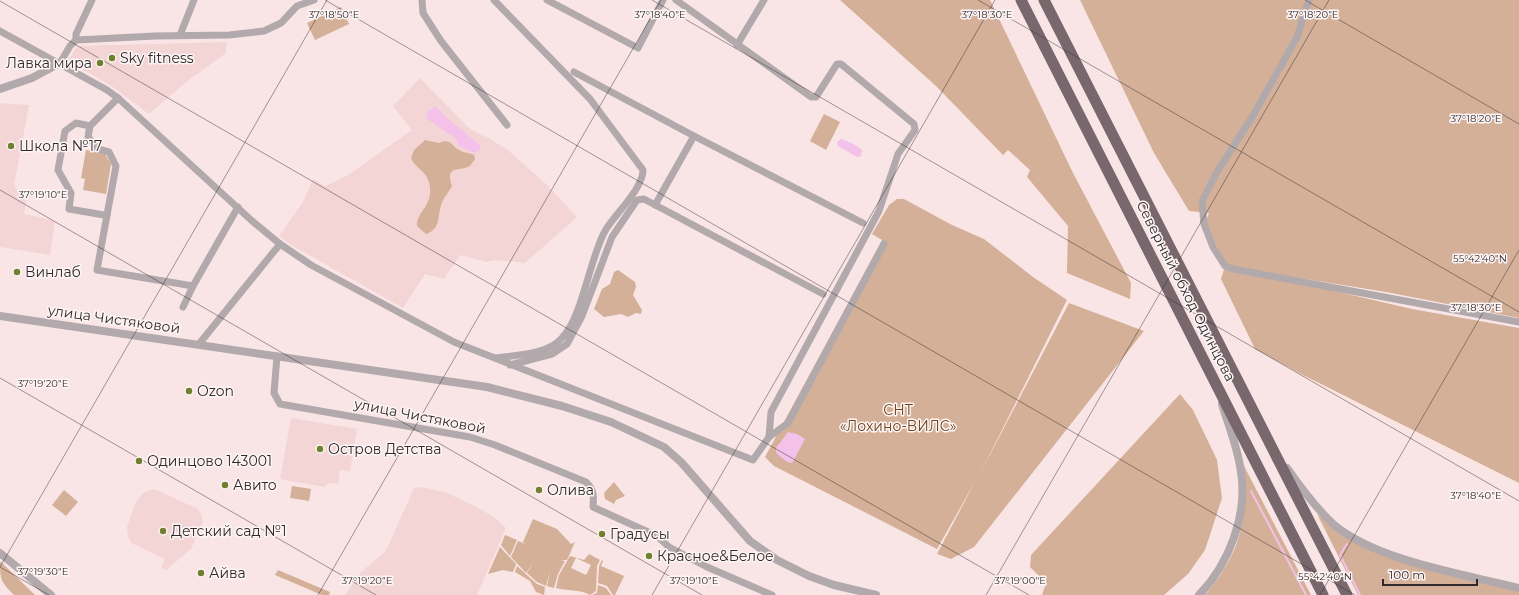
<svg xmlns="http://www.w3.org/2000/svg" width="1519" height="595" font-family="Montserrat,sans-serif">
<style>
.built{fill:#f3d5d6}
.green{fill:#d3b097;fill-rule:evenodd}
.water{fill:#f3c1e9}
.lines{fill:none;stroke-linecap:round;stroke-linejoin:round}
.stream{stroke:#f3c1e9;stroke-width:2}
.minor{stroke:#b2a9ac;stroke-width:7}
.tertiary{stroke:#b2a9ac;stroke-width:8}
.trunk{stroke:#78686e;stroke-width:11}
.ticks{fill:none;stroke:#31292a;stroke-width:1;stroke-opacity:0.45}
.poi-dot{fill:#71802f;stroke:#fef6f6;stroke-width:1.5}
.labels{text-anchor:middle;stroke-width:3;stroke-linejoin:round;paint-order:stroke}
.poi-label{font-size:14px;fill:#31292a;stroke:#fef6f6;text-anchor:start}
.street-label{font-size:14px;fill:#31292a;stroke:#fef6f6}
.park-label{font-size:14px;fill:#714119;stroke:#fef6f6}
.ticks-label{font-size:10px;text-anchor:middle;fill:#31292a;stroke:#fef6f6;stroke-width:3;stroke-linejoin:round;paint-order:stroke}
</style>
<rect width="100%" height="100%" fill="#fae5e6"/>
<g class="built">
<path d="M227,42L226,53L190,79L149,114L113,87L68,61L77,46Z"/>
<path d="M420,78L470,129L490,139L509,151L547,185L577,217L525,263L496,260L487,262L460,255L444,279L425,274L403,308L293,246L279,236L303,202L313,179L325,186L348,175L412,130L393,106Z"/>
<path d="M0,103L29,105L14,186L26,202L24,214L55,221L50,255L0,247Z"/>
<path d="M291,418L357,429L350,471L340,470L338,484L328,483L325,487L280,479Z"/>
<path d="M422,487L447,493L473,505L494,517L506,528L477,595H345L361,572L386,551L414,488Z"/>
<path d="M154,489L198,509L202,516L203,522L191,549L166,570L161,568L165,559L131,543L128,536L127,527L136,502L143,493Z"/>
</g>
<g class="green">
<path d="M840,0H990L1073,173L1131,283L1130,299L1067,273L1068,226L1027,177L1030,170L1008,150L1003,155L936,86Z"/>
<path d="M1080,0H1519V318L1386,292L1231,267L1412,309L1519,328V483L1303,375L1255,349L1221,279L1225,266H1227L1205,224L1209,213L1189,211L1154,153Z"/>
<path d="M341,7L349,24L315,40L307,23Z"/>
<path d="M824,114L840,122L826,150L810,141Z"/>
<path d="M425,140L439,143C451,137 452,147 461,151C465,153 470,153 474,155L475,159L470,166C458,172 445,165 452,186C449,192 443,198 441,205C438,216 440,230 426,234L417,226C416,211 435,206 429,182C426,171 415,168 411,158L414,150Z"/>
<path d="M86,150L105,154L111,164L106,194L83,190L85,179L81,178Z"/>
<path d="M897,199H904L952,225L984,239L1033,277L1067,300L980,474L1069,303L1144,331L974,547L951,559L937,554L976,480L937,549L774,466L765,457L882,240L872,234L889,205Z"/>
<path d="M618,270L635,282L636,287L633,295L642,310L641,314L636,313L628,317L621,314L604,317L594,309L602,289L610,284L614,272Z"/>
<path d="M1180,394L1193,410L1217,460L1222,498L1205,550L1188,574L1164,595H1042L1046,583L1030,567L1031,555Z"/>
<path d="M1243,464L1311,595H1205C1241,553 1249,518 1243,464Z"/>
<path d="M614,482L625,496L616,500L614,504L605,499L604,493Z"/>
<path d="M292,486L311,489L309,501L290,498Z"/>
<path d="M64,490L78,502L66,516L52,505Z"/>
<path d="M1317,514L1347,538L1519,592V595H1358Z"/>
<path d="M533,519L557,529L571,544L575,542L567,560H561L565,561L558,574L554,588L547,586L550,571L546,586L537,582L527,573L533,563L526,573L511,557L518,541L526,544L523,542Z"/>
<path d="M505,535L517,540L510,556L501,545Z"/>
<path d="M500,547L516,564L513,572L503,570L488,574Z"/>
<path d="M589,554L600,560L597,566L596,591L590,595C580,589 567,591 556,588L559,575L570,556L584,560ZM576,558L591,565L586,575L571,568Z"/>
<path d="M602,560L603,561L601,566L624,576L615,595H613L607,586L598,583L599,566Z"/>
<path d="M0,562H1L35,595H14C1,582 0,580 0,562Z"/>
<path d="M517,566L537,584L545,587L544,595L536,592L530,581L515,572Z"/>
<path d="M278,570L330,592L329,595H322L275,575Z"/>
<path d="M598,585L606,588L611,595H592L597,593Z"/>
</g>
<g class="water">
<path d="M435,106L448,119L480,145V150L475,153L459,146L455,138L427,119V112Z"/>
<path d="M841,139C851,143 854,143 862,150L861,156L857,157L838,146L837,142Z"/>
<path d="M788,432L797,434L805,439L792,463L787,462L776,453V448Z"/>
</g>
<g class="lines">
<g class="stream">
<path d="M1251,491L1306,595"/>
<path d="M1347,544L1340,555L1360,595"/>
</g>
<g class="minor">
<path d="M422,0L423,13L441,41L507,125"/>
<path d="M494,0L590,99L643,170C643,189 614,215 605,231C589,260 583,316 562,338C547,355 516,355 496,358"/>
<path d="M547,0L638,48L663,0"/>
<path d="M676,0L811,97H816L837,64H841L914,124L915,130L898,154L879,211L771,412L769,437"/>
<path d="M1309,0L1297,37L1254,114L1217,172L1202,201L1204,224L1213,247L1225,266L1233,269L1519,322"/>
<path d="M0,31L107,90L118,98L251,220L280,244L311,265L454,342L753,460L769,437L788,423L884,244"/>
<path d="M180,35L194,0"/>
<path d="M76,40V34L92,0"/>
<path d="M737,45L764,0"/>
<path d="M60,63L70,46L76,40L155,36L229,35L264,31L281,23L297,6L314,0"/>
<path d="M574,72L694,136L655,205"/>
<path d="M90,126L88,137L98,149L109,152L116,166L107,215H104L69,209L71,193L58,170L65,131L76,123L90,126L118,98"/>
<path d="M694,136L863,223"/>
<path d="M107,215L97,270L193,286L238,207"/>
<path d="M183,307L193,286"/>
<path d="M199,344L280,244"/>
<path d="M277,356L274,393L280,404L470,437L495,445L586,482C594,490 594,496 593,507L657,536L669,547L707,567L772,595"/>
<path d="M510,365L552,354L567,344L582,316L612,237L637,200L644,199L823,294"/>
</g>
<g class="tertiary">
<path d="M0,89L32,78L60,63"/>
<path d="M0,316L487,387L562,406L611,422L664,447L681,462L750,541L777,560L809,576L834,585L876,595"/>
<path d="M1287,468C1301,488 1315,507 1333,524C1377,561 1463,574 1519,588"/>
<path d="M0,553L51,595"/>
<path d="M1199,595C1229,564 1248,515 1241,472C1238,448 1229,427 1222,404"/>
</g>
<g class="trunk">
<path d="M1021,0L1323,595"/>
<path d="M1044,0L1347,595"/>
</g>
</g>
<path class="ticks" d="M325,0L1355,595M652,0L1519,501M978,0L1519,312M1305,0L1519,124M0,1L1029,595M0,190L702,595M0,378L376,595M0,567L49,595M0,567L327,0M318,595L661,0M652,595L995,0M986,595L1329,0M1320,595L1519,250"/>
<g class="poi-dot">
<circle cx="112" cy="58" r="4"/>
<circle cx="100" cy="63" r="4"/>
<circle cx="11" cy="146" r="4"/>
<circle cx="17" cy="272" r="4"/>
<circle cx="189" cy="391" r="4"/>
<circle cx="320" cy="449" r="4"/>
<circle cx="139" cy="461" r="4"/>
<circle cx="225" cy="485" r="4"/>
<circle cx="539" cy="490" r="4"/>
<circle cx="163" cy="531" r="4"/>
<circle cx="602" cy="534" r="4"/>
<circle cx="649" cy="556" r="4"/>
<circle cx="201" cy="573" r="4"/>
</g>
<g class="labels">
<g class="poi-label">
<text x="120" y="63">Sky fitness</text>
<text x="92" y="68" text-anchor="end">Лавка мира</text>
<text x="19" y="151">Школа №17</text>
<text x="25" y="277">Винлаб</text>
<text x="197" y="396">Ozon</text>
<text x="328" y="454">Остров Детства</text>
<text x="147" y="466">Одинцово 143001</text>
<text x="233" y="490">Авито</text>
<text x="547" y="495">Олива</text>
<text x="171" y="536">Детский сад №1</text>
<text x="610" y="539">Градусы</text>
<text x="657" y="561">Красное&amp;Белое</text>
<text x="209" y="578">Айва</text>
</g>
<g class="street-label">
<text transform="translate(1186 291) rotate(63)" y="5">Северный обход Одинцова</text>
<text transform="translate(114 319) rotate(8)" y="5">улица Чистяковой</text>
<text transform="translate(420 416) rotate(11)" y="5">улица Чистяковой</text>
</g>
<g class="park-label">
<text x="898" y="415">СНТ<tspan x="898" dy="16">«Лохино-ВИЛС»</tspan></text>
</g>
</g>
<g class="ticks-label">
<text x="334" y="18">37°18'50"E</text>
<text x="987" y="18">37°18'30"E</text>
<text x="660" y="18">37°18'40"E</text>
<text x="1313" y="18">37°18'20"E</text>
<text x="1476" y="122">37°18'20"E</text>
<text x="43" y="198">37°19'10"E</text>
<text x="1480" y="262">55°42'40"N</text>
<text x="1476" y="311">37°18'30"E</text>
<text x="43" y="387">37°19'20"E</text>
<text x="1476" y="499">37°18'40"E</text>
<text x="43" y="575">37°19'30"E</text>
<text x="1325" y="580">55°42'40"N</text>
<text x="367" y="584">37°19'20"E</text>
<text x="694" y="584">37°19'10"E</text>
<text x="1020" y="584">37°19'00"E</text>
</g>
<path d="M1383 579v6h94v-6" fill="none" stroke="#31292a" stroke-width="2"/>
<text x="1389" y="579" font-size="12" fill="#31292a" stroke="#fef6f6" stroke-width="3" paint-order="stroke">100 m</text>
</svg>
